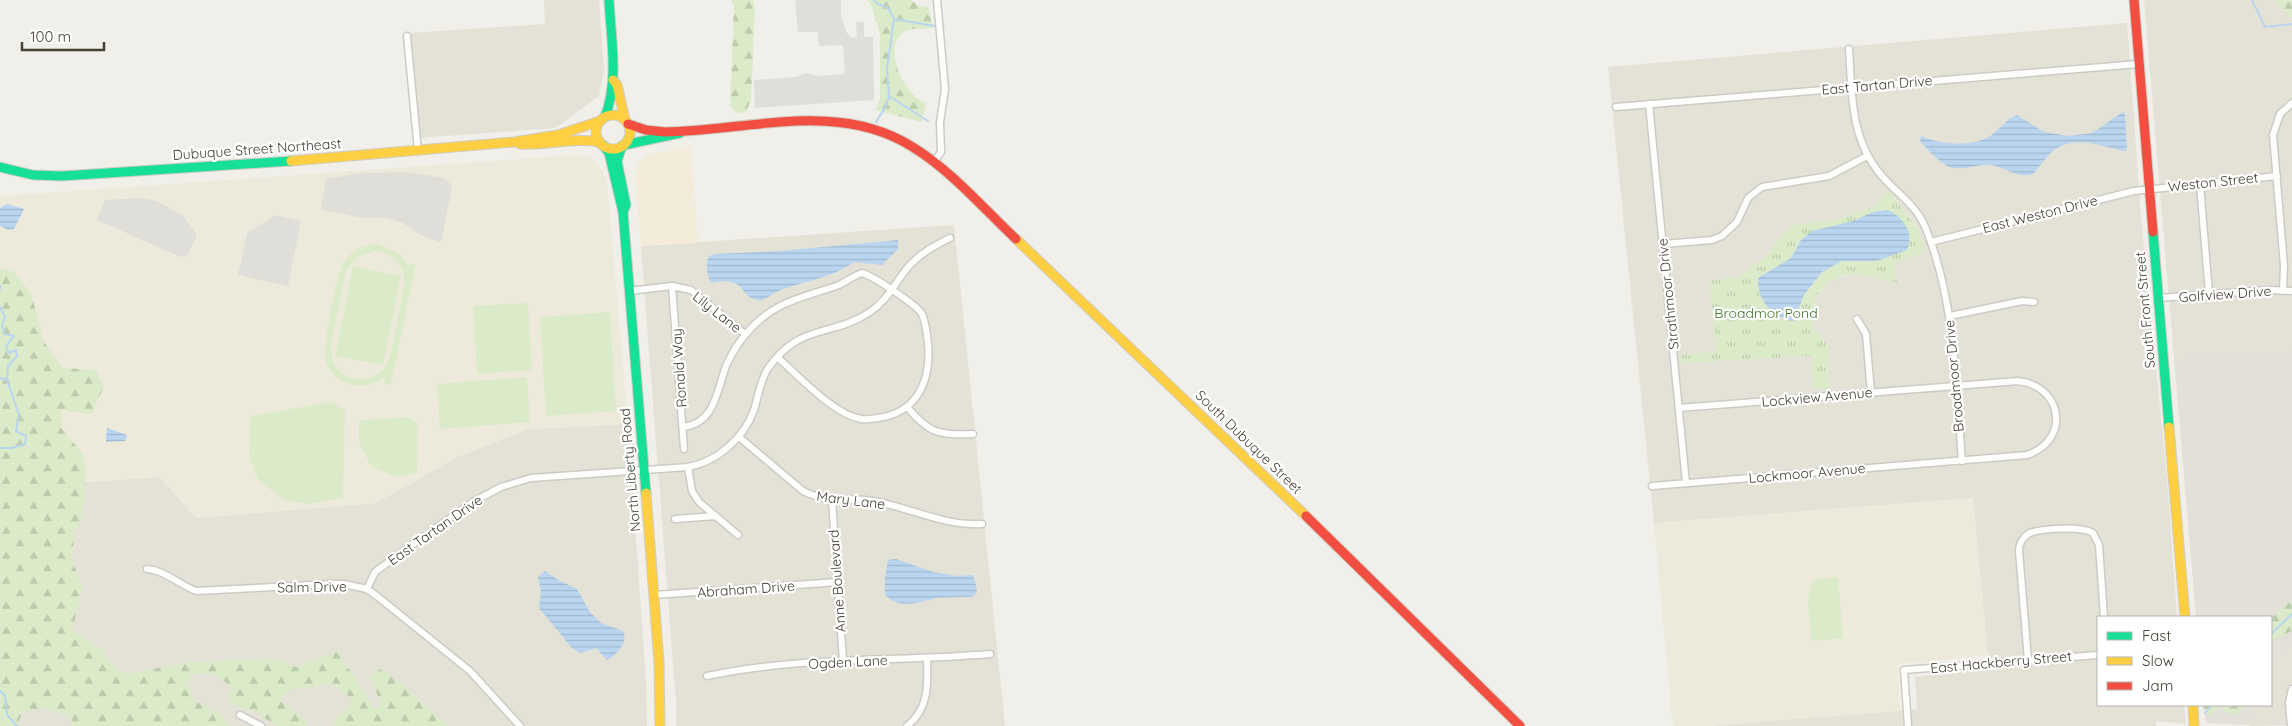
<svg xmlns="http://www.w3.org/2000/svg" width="2292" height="726" font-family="Quicksand,sans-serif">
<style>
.residential{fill:#e4e1d6;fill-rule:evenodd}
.commercial{fill:#f3ecdb}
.industrial{fill:#e3e0da}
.education{fill:#eeeadb}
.forest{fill:url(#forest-firs)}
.park{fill:url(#park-tufts)}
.pitch{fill:#dbebc9;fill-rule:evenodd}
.parking{fill:#dfded9}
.water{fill:url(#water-rules)}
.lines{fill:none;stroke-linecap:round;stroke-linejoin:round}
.stream{stroke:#b9d5ef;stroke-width:2}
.street-casing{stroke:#cccbc5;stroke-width:9}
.fast-casing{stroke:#d0ccc0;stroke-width:11}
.slow-casing{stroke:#d0ccc0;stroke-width:11}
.jam-casing{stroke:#d0ccc0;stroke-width:11}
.street{stroke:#fdfdfc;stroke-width:6}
.fast{stroke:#16e098;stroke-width:9}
.slow{stroke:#ffcf43;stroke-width:9}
.jam{stroke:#f24e42;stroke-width:9}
.labels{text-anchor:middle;stroke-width:4.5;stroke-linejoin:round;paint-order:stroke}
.street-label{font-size:14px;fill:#464035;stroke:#fff}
.park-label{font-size:14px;fill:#407828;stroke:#fff}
</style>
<defs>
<pattern id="forest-firs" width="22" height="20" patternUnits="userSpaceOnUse" patternTransform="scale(1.25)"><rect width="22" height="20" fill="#dbebc9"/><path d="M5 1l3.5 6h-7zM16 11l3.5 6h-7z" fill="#bdcbad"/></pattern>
<pattern id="park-tufts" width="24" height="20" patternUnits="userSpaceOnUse" patternTransform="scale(1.25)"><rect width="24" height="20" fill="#dbebc9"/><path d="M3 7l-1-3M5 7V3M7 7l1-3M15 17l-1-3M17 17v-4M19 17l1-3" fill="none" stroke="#bdcbad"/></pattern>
<pattern id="water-rules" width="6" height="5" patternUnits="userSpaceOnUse" patternTransform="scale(1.25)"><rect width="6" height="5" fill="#b9d5ef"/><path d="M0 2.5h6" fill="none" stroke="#a0b8ce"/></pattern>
</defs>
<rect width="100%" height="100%" fill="#f0efe9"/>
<g class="residential">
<path d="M544,0H599L604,70L599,96L555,128L419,138L410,33L545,24Z"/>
<path d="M2144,0H2292V351L2174,358Z"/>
<path d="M2127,23L2142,229L2167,479L2177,617H2098V705H2184L2186,724L2156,721V726H1706L1917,709L1915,677L1989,669L1973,498L1654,523L1608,67ZM1889,191L1918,228L1893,263L1897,282L1857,272L1829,281L1815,300L1812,326L1828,347L1812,356L1682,363L1681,355L1716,353L1709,280L1736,278L1765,257L1784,233L1794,225L1835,220L1875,206Z"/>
<path d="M954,225L1005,726H676V703L641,246Z"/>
<path d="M628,424L646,681L647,726H3L0,665V488L160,477L196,518L376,503L457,457L529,429Z"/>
<path d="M2292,642V725L2249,726L2255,705H2271V665Z"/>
</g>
<path class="commercial" d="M691,146L698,243L641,246L635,174L638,164L647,155Z"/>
<g class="industrial">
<path d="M2292,351V642L2271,665V617H2196L2174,358Z"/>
<path d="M2204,705H2255L2249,725L2206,723Z"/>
</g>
<g class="education">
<path d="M580,155L592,158L601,168L607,183L628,424L529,429L457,457L376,503L196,518L160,477L0,488V196Z"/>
<path d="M1973,498L1988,656L1897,664L1900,711L1706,726H1673L1654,523Z"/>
</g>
<g class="forest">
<path d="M731,0H753L755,8L751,100L746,112L736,113L730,106L734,5Z"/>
<path d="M866,0H911L921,7L928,6L933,28C923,30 907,26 900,35C884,52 906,97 926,103L922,122L875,110L880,99V34L870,2Z"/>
<path d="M2276,0H2292V18L2276,2Z"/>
<path d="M0,269L13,271L31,293L44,342L63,368L96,370L104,387L91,414L61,410V428L83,454L86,473L83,512L74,536L72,561L83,586L72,631L103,649L112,664L127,674L190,662L275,658L295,667L337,651L375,709L381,704L370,676L382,668L449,726H332L340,713L350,707L348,695L331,683L288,691L279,700L305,719L307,726H277L254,711L231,704L227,694L234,688L212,673L190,674L189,688L193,700L218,712L232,726H72L71,717L45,708L23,711L19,721L21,726H0Z"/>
<path d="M2292,600V631L2272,641L2271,649V618Z"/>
<path d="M2205,705H2246L2236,714H2229L2220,706L2210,716L2203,708Z"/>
</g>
<g class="park">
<path d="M1889,191L1918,229L1926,252L1893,263L1897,283C1867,275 1834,263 1816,299C1813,306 1813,317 1812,325L1828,347L1830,388L1813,389L1811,356L1682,363L1680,355L1716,352L1709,280L1736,278L1765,257L1784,233L1794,225L1835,220L1875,206Z"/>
<path d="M0,665L3,726H0Z"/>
</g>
<g class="pitch">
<path d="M377,244L400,254L408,265L416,264L391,385L384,384L385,377C366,392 334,387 326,361C322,346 337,269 347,258C355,248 365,245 377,244ZM375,251C393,253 406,266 404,285C400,303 394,351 386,365C378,379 359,383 345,375C334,369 331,358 331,345L346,271L357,257Z"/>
<path d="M353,266L401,276L383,365L335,356Z"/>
<path d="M528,303L532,370L477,374L473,306Z"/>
<path d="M610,312L616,411L546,416L540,317Z"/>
<path d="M527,377L530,422L440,429L437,384Z"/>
<path d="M331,402L345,410L343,498L309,504L284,500L258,480L249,454L250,416Z"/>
<path d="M407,417L418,423L417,473L397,477L371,466L359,443V420Z"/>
<path d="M1838,577L1843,638L1812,641C1811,628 1803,588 1815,581C1821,577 1831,578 1838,577Z"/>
</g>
<g class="parking">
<path d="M795,0H841V17L848,35L852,38L857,37L856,22H864V37H873L874,100L755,108L754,80L797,77L806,73L819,76L845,74L843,45L819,46L818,32H798Z"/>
<path d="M406,172L445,178L452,186L441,242L422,236L403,223L386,218H362L321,210L326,179L361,173Z"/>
<path d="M141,198L157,201L183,216L197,235L187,256L181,257L97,220L105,200Z"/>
<path d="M275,215L301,221L288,286L238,275L247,234Z"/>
</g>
<g class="water">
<path d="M2123,112L2125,114L2127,149L2125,151C2101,147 2078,134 2054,150C2046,156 2040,167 2033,174C2017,179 2007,168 1992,165C1979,163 1966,170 1953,168C1941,165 1928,150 1920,141L1921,136C1941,145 1975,148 1993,134C2002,127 2006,119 2017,115L2044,132L2068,136L2092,133Z"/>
<path d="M7,204L24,209L14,229L8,230L0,226V208Z"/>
<path d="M1887,210C1903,216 1915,234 1907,250L1877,261H1842L1822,272L1804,295L1794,321C1772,319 1757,299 1758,278L1791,258L1801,240L1812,231L1853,221L1873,212Z"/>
<path d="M898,240V249L882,265L854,262C831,279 802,281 776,292C770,295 765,301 758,300C738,297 747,275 711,283C707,275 705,264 709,256L716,254L781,251Z"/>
<path d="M107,428L127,435L125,441L106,442Z"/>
<path d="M896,559L933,572L957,576L973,575L977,590L975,595L971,597C960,597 949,597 938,598C920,601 901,611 885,595V577L888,560Z"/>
<path d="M545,571L560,581L577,589L590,612L601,623L623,631C629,641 616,656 607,660L596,648L580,653L572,648L539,608L541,591L538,577Z"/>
</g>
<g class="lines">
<g class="stream">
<path d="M874,0L878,4L888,8L894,19L887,69L889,96L886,106L876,122"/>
<path d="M2252,0L2265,27L2292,24"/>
<path d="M894,19L935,26"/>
<path d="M889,96L928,121"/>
<path d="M0,286V289"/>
<path d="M0,307L5,317L2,326L5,334L14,336L6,346L9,353L16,350L17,356L8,366L7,380"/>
<path d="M0,378L7,380L19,415L16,431L26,436L25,444L12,448H0"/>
<path d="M2271,634L2292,614"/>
<path d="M0,691L5,696L7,715L17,726"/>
<path d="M2205,713L2211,705"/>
</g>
<g class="street-casing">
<g id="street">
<path d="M407,36L418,151"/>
<path d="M1849,49C1852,93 1850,139 1881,175C1897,194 1916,204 1926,229C1955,300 1956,385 1962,461"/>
<path d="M1649,104L1686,483"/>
<path d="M1616,107L2139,64"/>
<path d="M934,162L941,152L940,122L945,89L937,0"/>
<path d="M2200,184L2209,294"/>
<path d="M1931,242L2134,191L2277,176"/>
<path d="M1663,244L1712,240L1722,236L1737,222L1748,198L1762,187L1829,176L1867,156"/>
<path d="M672,286L684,449"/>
<path d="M629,291L672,286L691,290L745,334"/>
<path d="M2283,291L2284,266L2273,135L2280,114L2292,103"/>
<path d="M2158,298L2270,290L2292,291"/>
<path d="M1950,316L2022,301L2034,302"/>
<path d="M1857,319L1866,334L1871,393"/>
<path d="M907,407C930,434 938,435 973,434"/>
<path d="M683,427C715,424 717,390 726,366C731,355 738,343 746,334C773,301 802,298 839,285C847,281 853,276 862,273C873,276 917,305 922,314C926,323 927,334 928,344C931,377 920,409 884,417C876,418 868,420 861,419C833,414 799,376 778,358"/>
<path d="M739,437L803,491C828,504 851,496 878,502C913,509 945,526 982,524"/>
<path d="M688,467L692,491L699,502L738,535"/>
<path d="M1652,486L2027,455C2071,440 2063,386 2018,381L1679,408"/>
<path d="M832,500L843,661"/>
<path d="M675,519L716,516"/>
<path d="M147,569C164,570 180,585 196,591L331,584H344L367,589L378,597L470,671L520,726"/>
<path d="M367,589L375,572L405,550L473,502L501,487L531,478L688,467C717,462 744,438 754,410C758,397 760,382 767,370C799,322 831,338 870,312C888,300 896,281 909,266C921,253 934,246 950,238"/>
<path d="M654,595L838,582"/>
<path d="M2028,660L2019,551C2019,545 2022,538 2028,534C2039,528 2082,526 2093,533L2099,545L2104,617"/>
<path d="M707,676C799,656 897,662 990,654"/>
<path d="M240,715L261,726"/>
<path d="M907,726C929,709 928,684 927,659"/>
<path d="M1908,726L1904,670L2098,655"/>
<path d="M2291,726L2289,703L2292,689"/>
</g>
</g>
<g class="fast-casing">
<g id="fast">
<path d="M605,117C619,80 611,39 609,0"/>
<path d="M603,145L609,153L623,212L646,493"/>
<path d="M624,145L680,133"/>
<path d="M622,146L617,161L626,205L623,212"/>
<path d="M0,167L33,175L62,176L291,161"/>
<path d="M2153,232L2169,427"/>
</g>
</g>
<g class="slow-casing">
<g id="slow">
<path d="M613,80L617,85L625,120"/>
<circle cx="613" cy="132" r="17"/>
<path d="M520,144C547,146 573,137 600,142"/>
<path d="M291,161L514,142L558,135L600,121"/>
<path d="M1016,239L1306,516"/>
<path d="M2169,427L2185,617"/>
<path d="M646,493L659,662L660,726"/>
<path d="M2193,705L2194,726"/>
</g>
</g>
<g class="jam-casing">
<g id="jam">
<path d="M2134,0L2153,232"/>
<path d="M628,124L646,130L665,132C746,131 837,100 911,146C951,170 983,208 1016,239"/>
<path d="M1306,516L1520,726"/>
</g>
</g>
<use href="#street" class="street"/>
<use href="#fast" class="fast"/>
<use href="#slow" class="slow"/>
<use href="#jam" class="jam"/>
</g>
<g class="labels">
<g class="street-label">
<text transform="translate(1877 85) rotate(-5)" y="5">East Tartan Drive</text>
<text transform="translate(257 149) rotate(-4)" y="5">Dubuque Street Northeast</text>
<text transform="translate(2213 182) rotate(-6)" y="5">Weston Street</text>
<text transform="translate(2040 214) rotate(-14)" y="5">East Weston Drive</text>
<text transform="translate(1668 294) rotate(-96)" y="5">Strathmoor Drive</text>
<text transform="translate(2225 294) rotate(-4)" y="5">Golfview Drive</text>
<text transform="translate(2145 310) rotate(-95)" y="5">South Front Street</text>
<text transform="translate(717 312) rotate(38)" y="5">Lily Lane</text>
<text transform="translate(679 368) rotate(-94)" y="5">Ronald Way</text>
<text transform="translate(1954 376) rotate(-95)" y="5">Broadmoor Drive</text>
<text transform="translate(1817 397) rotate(-5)" y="5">Lockview Avenue</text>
<text transform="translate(1249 442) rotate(44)" y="5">South Dubuque Street</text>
<text transform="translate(630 470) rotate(-95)" y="5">North Liberty Road</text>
<text transform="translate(1807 473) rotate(-5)" y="5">Lockmoor Avenue</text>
<text transform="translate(851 500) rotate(7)" y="5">Mary Lane</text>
<text transform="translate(435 530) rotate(-35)" y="5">East Tartan Drive</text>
<text transform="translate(837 581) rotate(-94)" y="5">Anne Boulevard</text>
<text transform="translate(312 587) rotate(-1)" y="5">Salm Drive</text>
<text transform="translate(746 589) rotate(-4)" y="5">Abraham Drive</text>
<text transform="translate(848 662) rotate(-3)" y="5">Ogden Lane</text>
<text transform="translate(2001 662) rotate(-5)" y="5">East Hackberry Street</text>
</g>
<g class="park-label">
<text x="1766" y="318">Broadmor Pond</text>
</g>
</g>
<rect x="2097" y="616" width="175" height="90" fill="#ffffff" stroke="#b5b3ae"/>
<rect x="2107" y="632" width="25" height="8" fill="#16e098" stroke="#b5b3ae"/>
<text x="2142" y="641" font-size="15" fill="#464035">Fast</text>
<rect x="2107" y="657" width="25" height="8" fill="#ffcf43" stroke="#b5b3ae"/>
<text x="2142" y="666" font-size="15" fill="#464035">Slow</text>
<rect x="2107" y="682" width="25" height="8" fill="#f24e42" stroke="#b5b3ae"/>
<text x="2142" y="691" font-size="15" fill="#464035">Jam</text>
<path d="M22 42v8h82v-8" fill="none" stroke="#464035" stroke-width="2.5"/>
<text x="30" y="42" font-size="15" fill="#464035" stroke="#ffffff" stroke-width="4" paint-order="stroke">100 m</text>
</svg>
